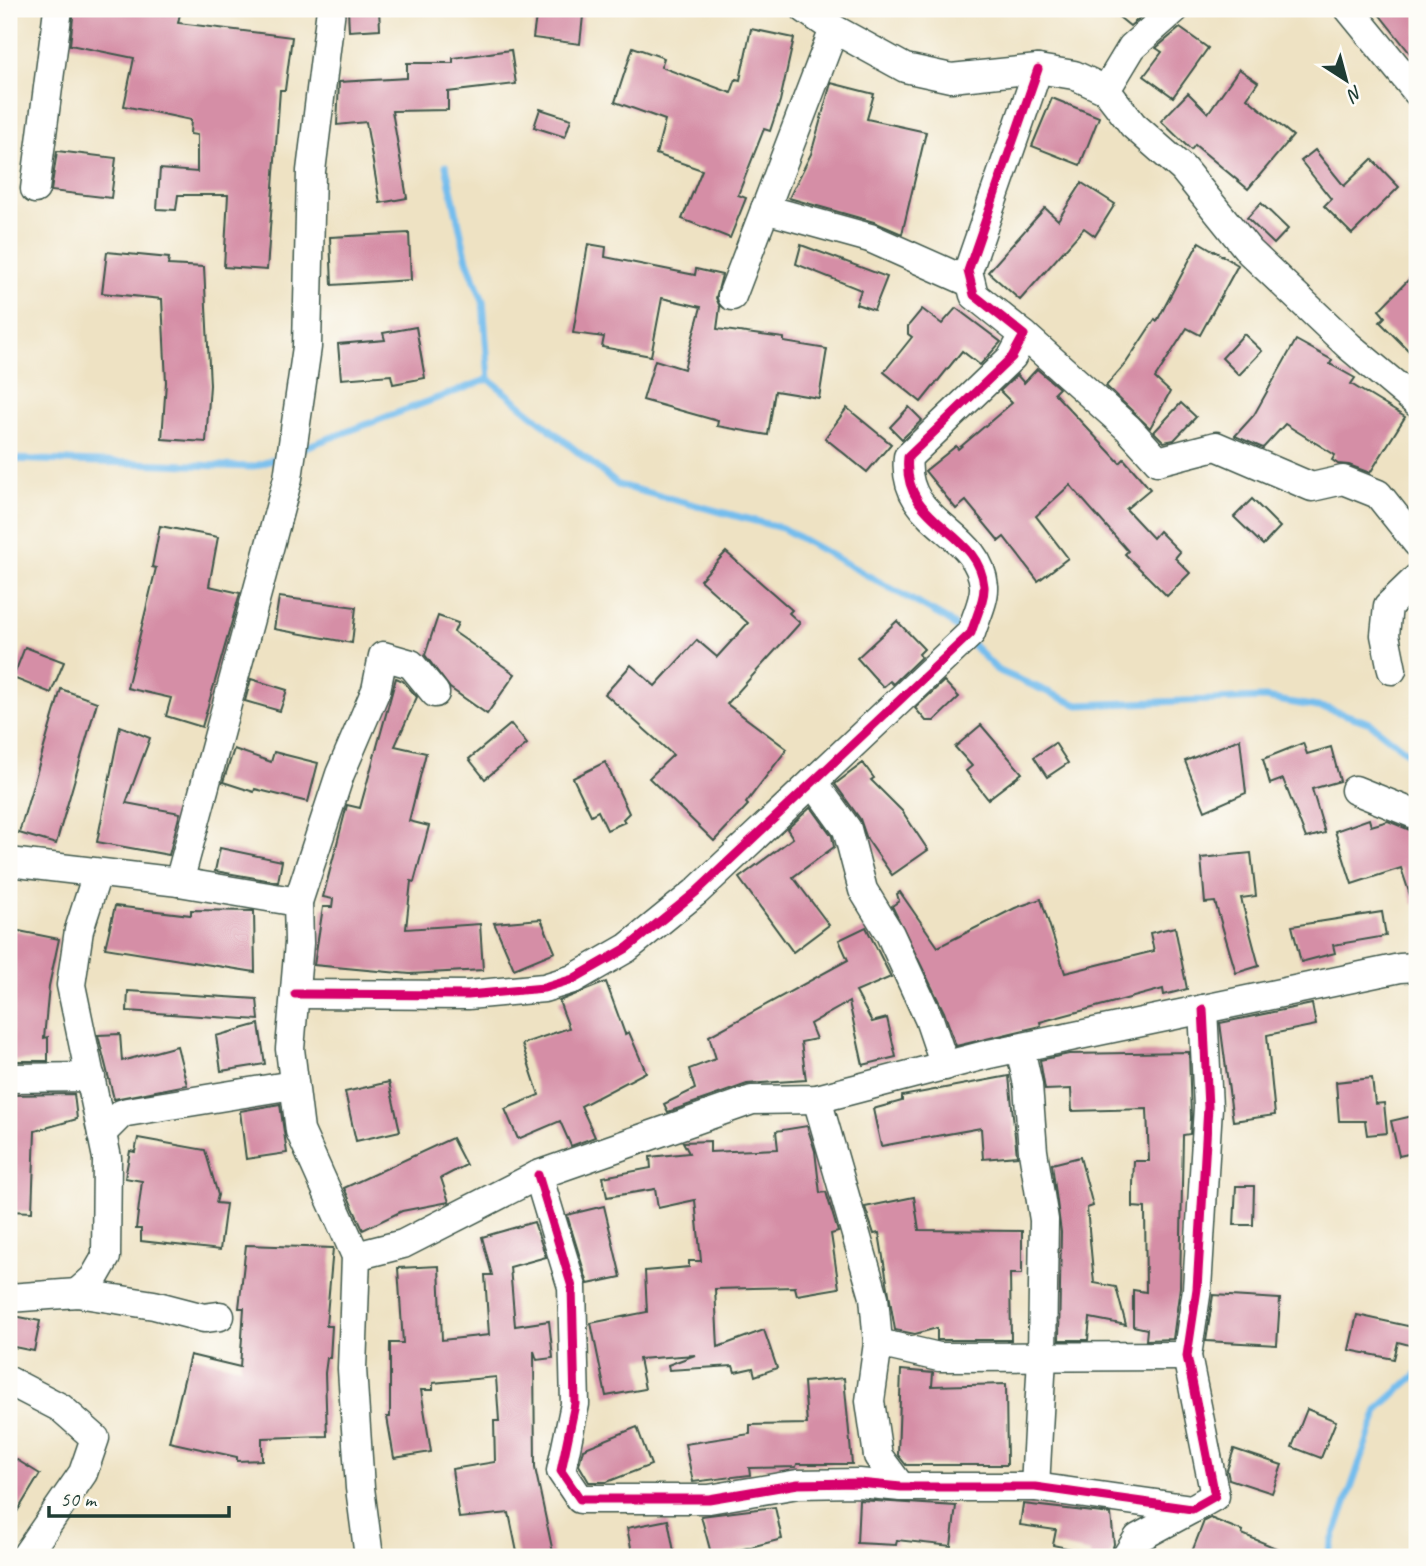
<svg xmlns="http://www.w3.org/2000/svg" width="1426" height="1566" font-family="Caveat,sans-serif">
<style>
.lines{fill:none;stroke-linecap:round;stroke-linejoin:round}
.stream{stroke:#75bded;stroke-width:7}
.building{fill:#d58ea6}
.minor-casing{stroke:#3e5649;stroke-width:31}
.minor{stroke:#fff;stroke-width:28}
.cycleway-casing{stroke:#fdfcf7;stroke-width:13}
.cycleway{stroke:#d6006c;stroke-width:9}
</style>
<rect width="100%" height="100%" fill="#fdfcf7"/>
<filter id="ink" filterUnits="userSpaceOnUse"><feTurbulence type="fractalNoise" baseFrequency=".0143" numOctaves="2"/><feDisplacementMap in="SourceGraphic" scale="14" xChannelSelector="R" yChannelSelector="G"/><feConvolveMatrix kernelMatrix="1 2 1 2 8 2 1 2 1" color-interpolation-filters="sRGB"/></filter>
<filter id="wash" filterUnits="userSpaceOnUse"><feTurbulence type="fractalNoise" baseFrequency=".00686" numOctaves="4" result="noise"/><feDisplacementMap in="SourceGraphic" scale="28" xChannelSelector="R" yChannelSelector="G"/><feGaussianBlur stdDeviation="1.57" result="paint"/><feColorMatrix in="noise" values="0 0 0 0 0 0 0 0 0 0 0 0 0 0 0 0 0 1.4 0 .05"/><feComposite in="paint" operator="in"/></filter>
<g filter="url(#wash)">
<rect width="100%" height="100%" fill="#eee2c3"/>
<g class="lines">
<g class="stream">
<path d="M446,166L467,260L483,301L489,379L618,485L782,528L948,620L961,632"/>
<path d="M300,449L489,379"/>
<path d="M9,459L253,467L286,455"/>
<path d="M969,641L997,670L1078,705L1265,698L1329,709L1370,723L1417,760"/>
<path d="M1327,1557L1379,1408L1417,1374"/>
</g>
</g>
<g id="blocks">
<g class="building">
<path d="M74,9H181L178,23L292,37L285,90H280L267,270L224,267L228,195H178L176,210L157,209L160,169L197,172V135L190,134L191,120L124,106L134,58L70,45Z"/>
<path d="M348,9H379L380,29L349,31Z"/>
<path d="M537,9H575L574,15L583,16L580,44L533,38Z"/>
<path d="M1109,9H1147L1149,10L1130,26Z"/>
<path d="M1375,9H1417V62Z"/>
<path d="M1180,28L1208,48L1173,97L1144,76L1162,52L1156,48Z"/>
<path d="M751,29L794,38L780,101L770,131L764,129L738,195L746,198L730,238L682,219L702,170L656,154L665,120L615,102L633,47L664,58L661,67L731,93L736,79L740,80Z"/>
<path d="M511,50L516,84L448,92V110L392,111L407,198L380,203L366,122L337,125L339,82L407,78V63H453V58Z"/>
<path d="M1239,69L1258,82L1247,98L1293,136L1248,189L1195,145L1191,150L1161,121L1188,93L1208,113Z"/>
<path d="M831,83L874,94L867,119L926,132L902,234L874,222L789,198L811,154Z"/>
<path d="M1052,98L1099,117L1080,165L1032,146Z"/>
<path d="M540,109L571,119L565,137L534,127Z"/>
<path d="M1315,150L1344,186L1372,159L1399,187L1352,234L1324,206L1331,199L1301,161Z"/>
<path d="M57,151L116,158L111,198L51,191Z"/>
<path d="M1082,183L1115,204L1095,236L1084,228L1020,300L988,272L1045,208L1058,220Z"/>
<path d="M1261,203L1288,229L1274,244L1247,218Z"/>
<path d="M409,233L411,280L332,285L330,237Z"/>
<path d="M1199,242L1238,265L1200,335L1187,328L1155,378L1170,392L1150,428L1106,386L1126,363L1155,319L1157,321Z"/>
<path d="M588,244L606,247L605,257L695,275L696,269L722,275L716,298L720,307L717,329L784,338V342L827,349L819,398L775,391L768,435L717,426L718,421L643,400L655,360L684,369L701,307L662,298L651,356L602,347L604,337L573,333Z"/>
<path d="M801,245L887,277L874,310L856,304L861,290L796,264Z"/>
<path d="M107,252L169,258L168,265L204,267L210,385L206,442L162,439L166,382L162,299L102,293Z"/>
<path d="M1417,271V359L1380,322L1385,317L1379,310Z"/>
<path d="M956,308L1001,342L980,365L962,351L921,402L884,372L912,337L908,334V326L922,309L942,324Z"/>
<path d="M416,327L425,378L393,384L391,375L341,379L338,344L385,340L383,333Z"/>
<path d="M1244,334L1262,351L1239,375L1222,358Z"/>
<path d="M1296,340L1332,360L1330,364L1355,378L1351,384L1405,417L1370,473L1349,465L1338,464L1332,460L1335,455L1285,424L1263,448L1235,436L1254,415Z"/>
<path d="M1037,369L1059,388L1054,393L1120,463L1124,459L1150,489L1126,509L1153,538L1159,531L1180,552L1175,558L1190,573L1167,596L1125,554L1128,551L1070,485L1036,516L1068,558L1038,581L1004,537L999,541L966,501L956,509L925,471L956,446L958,449L1012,403L1000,391L1017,375L1024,383Z"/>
<path d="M1181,403L1196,417L1174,440L1164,442L1154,432Z"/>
<path d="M909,407L922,420L902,439L890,427Z"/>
<path d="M847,408L891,444L867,472L825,438Z"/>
<path d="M1252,499L1280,527L1263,545L1234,517Z"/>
<path d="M160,526L218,537L209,586L240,593L202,727L166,716L171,698L127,688L156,568L152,567Z"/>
<path d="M726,552L792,610L789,613L800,623L727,704L787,749L746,803L748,805L714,841L649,778L673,755L605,694L631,665L655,686L697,640L717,657L748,623L700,580Z"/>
<path d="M279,597L356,607L352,643L274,629Z"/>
<path d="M438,616L458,623L454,632L515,674L487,714L450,688L425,655Z"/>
<path d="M897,621L924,649L919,654L921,657L893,684L890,681L883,687L857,658Z"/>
<path d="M25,647L64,662L51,693L13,678Z"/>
<path d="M396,678L403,681L417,697L395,746L426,753L409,821L429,826L414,882L411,881L406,929L480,924L483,970L410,974L314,965L323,907H332L333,899L323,897L346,809L347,805L360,808Z"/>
<path d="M251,679L287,690L280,711L245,701Z"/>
<path d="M944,681L959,697L934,721H926L915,708Z"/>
<path d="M61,689L97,702L56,844L19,833Z"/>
<path d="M511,724L527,744L485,779L469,759Z"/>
<path d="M981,725L1022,773L988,799L966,771L972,766L955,747Z"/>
<path d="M120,726L150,738L126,803L180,813L169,855L97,842Z"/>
<path d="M1240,739L1246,793L1205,811L1185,761Z"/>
<path d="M1055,743L1068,763L1047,777L1034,757Z"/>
<path d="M1303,743L1307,754L1331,747L1340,781L1312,789L1325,833L1306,838L1283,779L1270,784L1263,759Z"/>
<path d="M234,749L271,762L274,752L318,763L308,802L255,789L254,792L223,782Z"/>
<path d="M605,762L629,813L623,819L625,822L607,830L598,811L591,815L573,778Z"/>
<path d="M863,763L874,778L871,780L902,811L928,850L892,875L867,839L860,819L835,784Z"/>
<path d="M811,807L832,836L834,847L793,877L829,925L793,952L739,878L793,838L787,829Z"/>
<path d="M1369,819L1371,826L1388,821L1410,830L1417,854V904H1413L1401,868L1352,884L1335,831Z"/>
<path d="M220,848L282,861L278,882L215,871Z"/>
<path d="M1251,853L1256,896L1241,898L1259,966L1236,973L1215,902L1205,903L1201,858Z"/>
<path d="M900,892L938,947L1015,908L1041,899L1065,973L1154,951L1150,933L1175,927L1187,989L1164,995L1163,989L1040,1022L1041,1026L956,1046L944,1012L892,906L899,901L897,894Z"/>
<path d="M115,906L191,915V910L254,911L255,972L105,948Z"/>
<path d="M1382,912L1386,936L1333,945L1335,953L1301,962L1292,926Z"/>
<path d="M541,919L555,952L514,969L494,923Z"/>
<path d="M866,927L891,977L856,992L872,1022L887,1018L896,1057L863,1065L849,1002L810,1024L816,1039L801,1042L806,1080L747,1084L668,1112L664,1104L695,1089L689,1069L716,1059L709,1036L848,960L839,940Z"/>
<path d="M9,929L59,939L49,986L44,1038L48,1037V1061H12Z"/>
<path d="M606,982L625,1034L629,1032L646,1072L581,1106L595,1137L571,1146L560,1121L518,1139L505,1109L539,1095L522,1044L569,1028L559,1001Z"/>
<path d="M128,991L257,999L259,1020L127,1011Z"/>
<path d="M1312,1004L1316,1025L1267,1035L1275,1115L1233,1121L1220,1023Z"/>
<path d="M259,1024L265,1064L221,1071L216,1036Z"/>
<path d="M120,1034L122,1061L177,1046L187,1085L114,1099L98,1035Z"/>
<path d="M1189,1052L1191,1118L1190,1134L1183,1135L1180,1287L1173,1339L1146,1340L1147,1329L1133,1326V1290L1146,1292L1145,1208L1133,1207V1185L1134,1161H1149L1147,1109L1072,1111L1071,1089L1045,1090L1040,1060L1069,1054Z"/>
<path d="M1009,1076L1017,1156L983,1159L981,1128L881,1146L873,1109L902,1101V1096Z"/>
<path d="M1372,1078L1375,1104L1384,1103L1387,1133L1367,1135L1365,1121H1339L1336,1082Z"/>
<path d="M389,1082L400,1131L356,1141L345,1092Z"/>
<path d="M74,1094L77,1119L35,1131L32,1212L9,1211V1095Z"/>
<path d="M280,1104L287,1153L246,1159L240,1111Z"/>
<path d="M1417,1115V1152L1399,1156L1391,1121Z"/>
<path d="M807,1126L815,1151L820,1193L826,1192L838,1232L831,1234L839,1288L797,1295L795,1287L715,1289L718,1347L764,1330L777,1368L755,1376L753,1368L735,1372L733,1366L669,1370L668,1365L695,1355L639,1359L645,1389L606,1396L591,1323L647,1312L645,1271L689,1267V1261H701L695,1200L658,1208L655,1189L607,1197L603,1177L651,1168L650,1157L689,1153L683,1142L710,1141V1152L778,1149L776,1131Z"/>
<path d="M138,1138L205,1150L218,1195L216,1203L226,1204L220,1250L141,1241V1229H136L142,1181L125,1178L130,1151L135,1152Z"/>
<path d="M452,1138L466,1165L441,1178L449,1202L402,1211L363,1230L344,1188Z"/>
<path d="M1080,1157L1093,1206L1087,1208L1094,1283L1116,1287L1126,1325L1090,1318L1088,1340H1059L1061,1232L1052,1164Z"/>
<path d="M1236,1186H1254L1253,1225H1234Z"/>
<path d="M914,1197L919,1230L1022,1231V1274H1010L1011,1340H937V1328L915,1334L895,1330L879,1233L874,1234L865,1207Z"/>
<path d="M604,1206L621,1277L588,1284L567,1215Z"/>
<path d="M534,1222L546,1257L510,1267L515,1326L549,1321L553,1358L537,1360L534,1351L535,1468L554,1557H518L509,1513L459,1518L452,1469L495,1462L494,1421H499L496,1377L433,1383V1390H421L431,1452L394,1458L387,1417H390V1343H403L398,1268L439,1266L442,1340L489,1335L485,1275H492L482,1237Z"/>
<path d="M246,1245L333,1248L326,1326H332L330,1358H327L325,1373L327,1436L262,1438V1460L237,1461V1457L169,1442L190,1355L240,1367L244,1308H239Z"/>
<path d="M1213,1295L1280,1299L1277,1345L1206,1341Z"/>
<path d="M9,1315L40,1321L34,1351L9,1346Z"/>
<path d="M1357,1315L1417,1328V1347L1398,1342L1394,1359L1349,1350Z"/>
<path d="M901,1370L933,1373L932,1386L1006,1384L1007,1465H906L898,1455Z"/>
<path d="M844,1378L852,1464H797L796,1467L749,1468L750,1475L693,1482L685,1444L750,1434V1425L807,1424L804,1382Z"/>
<path d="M1307,1409L1336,1421L1321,1458L1292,1447Z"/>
<path d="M637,1427L651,1465L607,1482H589L579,1465L583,1449Z"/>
<path d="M1234,1449L1282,1465L1272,1493L1229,1479L1227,1470Z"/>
<path d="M9,1455L40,1474L9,1525Z"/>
<path d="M859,1500L956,1506L951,1546L897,1540L896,1545L857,1543Z"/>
<path d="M1023,1504L1111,1514L1114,1544L1110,1557H1090V1553L1053,1545L1056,1530L1020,1525Z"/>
<path d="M775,1507L782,1539L712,1557L701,1516Z"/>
<path d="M1210,1518L1243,1531L1242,1534L1298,1557H1190L1204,1521Z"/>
<path d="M668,1520L675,1557H633L627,1528Z"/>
</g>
</g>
</g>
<g filter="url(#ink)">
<use href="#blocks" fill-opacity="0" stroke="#3e5649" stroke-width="2"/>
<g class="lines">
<g class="minor-casing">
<g id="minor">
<path d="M805,9L834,29L905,68L951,78L1038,69L1074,75L1106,90L1133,125L1183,169L1250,252L1350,347L1417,403"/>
<path d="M1349,9L1417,92"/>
<path d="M1106,90L1132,47L1175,9"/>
<path d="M35,189L58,9"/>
<path d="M765,209L870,238L969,282"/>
<path d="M732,296L834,29"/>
<path d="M1024,335L1128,428L1158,461L1216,446L1312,487L1343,480L1378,494L1417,543"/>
<path d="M1392,670L1385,635L1388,606L1417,578"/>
<path d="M813,782L847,829L863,890L890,934L929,1019L945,1066"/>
<path d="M1355,790L1417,815"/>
<path d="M9,862L179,882L298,902"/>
<path d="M179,882L288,478L307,347L311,171L331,9"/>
<path d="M295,994L468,995L544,988L573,979L627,948L696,892L971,633C975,619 985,600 984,586C979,529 901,525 908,457L1012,357L1024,335L974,295L968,271L1038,69"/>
<path d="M1020,1048L1028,1085L1033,1151L1044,1220L1042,1357L1035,1487"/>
<path d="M9,1078L91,1077"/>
<path d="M817,1099L874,1297L878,1343L870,1401L878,1456L901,1487"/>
<path d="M102,1133L121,1114L127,1112L293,1085"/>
<path d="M538,1175L572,1287L575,1404L561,1471L580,1499H709L798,1484L859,1483L901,1487H1035L1192,1509L1215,1496L1187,1356L1197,1289L1208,1107L1203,1009"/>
<path d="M356,1256L403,1244L538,1175L752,1100L817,1099L989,1054L1400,968L1417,967"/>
<path d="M77,1293L94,1278L106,1257L107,1158L71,985L79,930L97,874"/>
<path d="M9,1298L77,1293L154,1305L204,1318L220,1316"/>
<path d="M878,1343L939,1357L1187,1356"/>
<path d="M9,1381L61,1408L95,1438L83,1473L25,1557"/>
<path d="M369,1557L360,1488L352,1369L356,1256L300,1131L290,1049L299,943L298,902L340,774L376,690L383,656L411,664L435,693"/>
<path d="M1126,1557L1138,1538L1192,1509"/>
</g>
</g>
<use href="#minor" class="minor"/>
<g class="cycleway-casing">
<g id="cycleway">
<path d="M295,994L468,995L544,988L573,979L627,948L696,892L971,633C975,619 985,600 984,586C979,529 901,525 908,457L1012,357L1024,335L974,295L968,271L1038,69"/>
<path d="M538,1175L572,1287L575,1404L561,1471L580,1499H709L798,1484L859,1483L901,1487H1035L1192,1509L1215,1496L1187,1356L1197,1289L1208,1107L1203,1009"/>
</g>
</g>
<use href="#cycleway" class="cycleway"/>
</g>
</g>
<rect width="1426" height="1566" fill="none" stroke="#fdfcf7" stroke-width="35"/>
<g transform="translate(1346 80) rotate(144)" stroke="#fdfcf7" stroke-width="5" paint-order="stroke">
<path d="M0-5L12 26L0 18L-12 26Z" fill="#1f3d34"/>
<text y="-10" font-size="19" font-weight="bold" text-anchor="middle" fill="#1f3d34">N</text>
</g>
<path d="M49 1506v10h180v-10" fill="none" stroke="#1f3d34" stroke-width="3.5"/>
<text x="60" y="1506" font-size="21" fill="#1f3d34" stroke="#fdfcf7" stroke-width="5" paint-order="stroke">50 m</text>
</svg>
